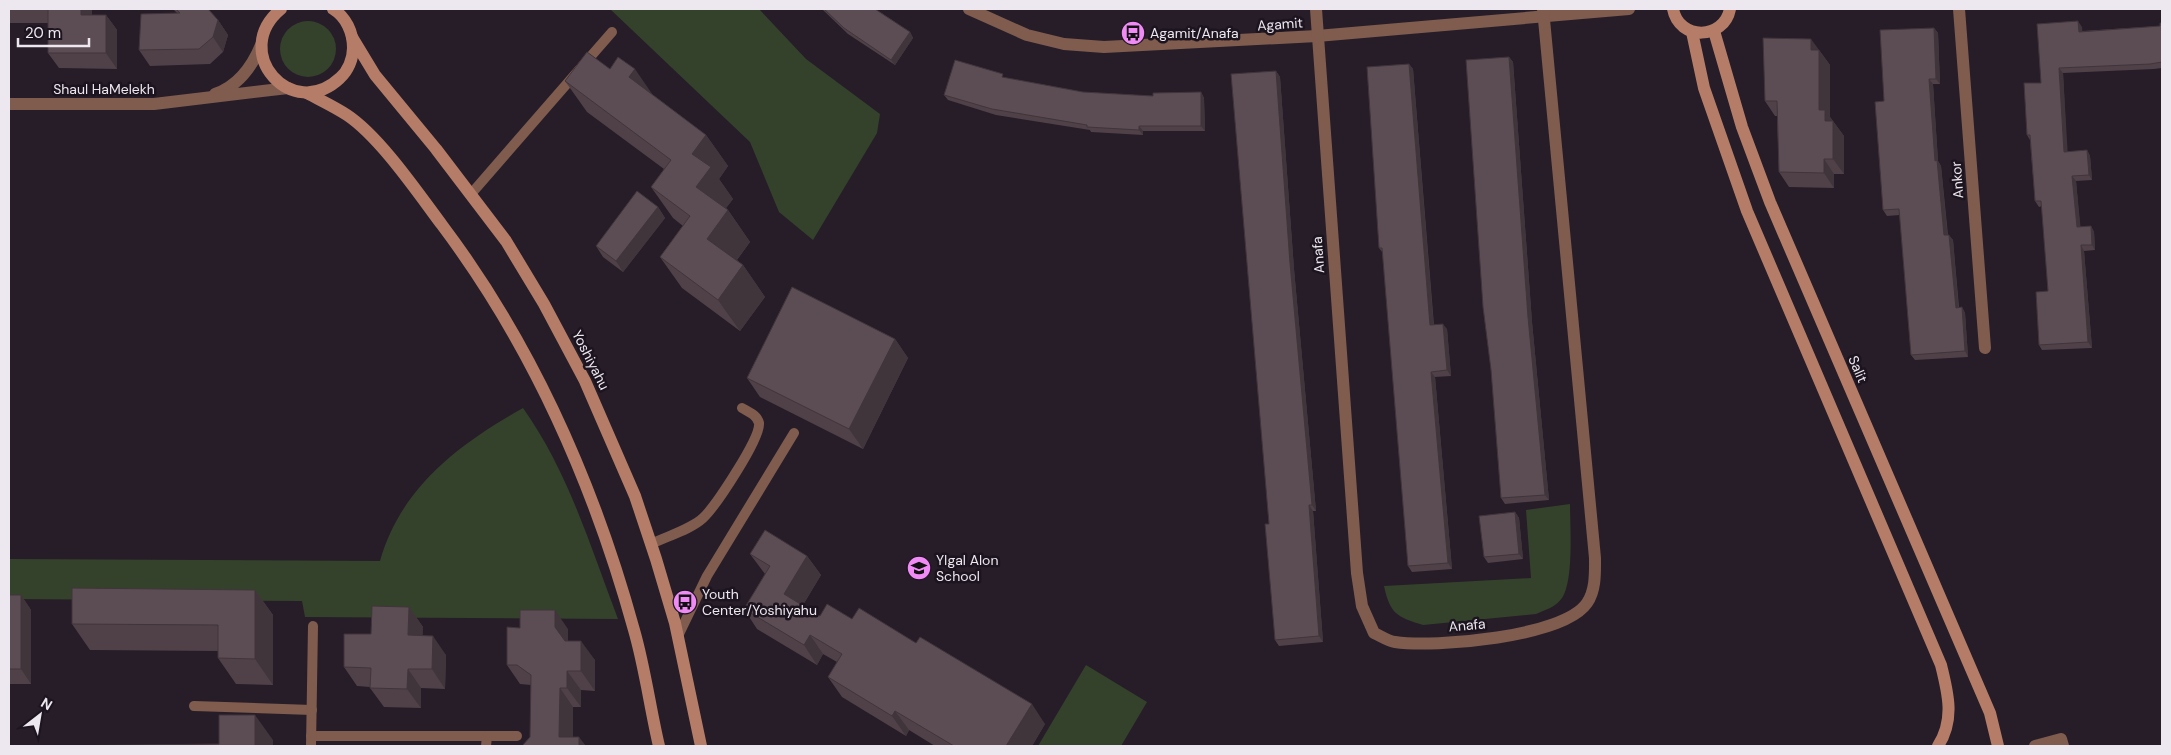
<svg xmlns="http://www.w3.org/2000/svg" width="2171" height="755" font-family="'DM Sans',sans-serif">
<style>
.green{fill:#34422b}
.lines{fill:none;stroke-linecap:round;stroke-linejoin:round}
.lane{stroke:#7f5c4e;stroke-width:10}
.street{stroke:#7f5c4e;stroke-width:12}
.secondary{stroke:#b57d67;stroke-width:12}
.wall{fill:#4f4147}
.shaded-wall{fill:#40353a}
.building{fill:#5c4c53;stroke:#40353a}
.labels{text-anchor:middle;stroke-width:5;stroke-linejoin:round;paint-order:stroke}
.street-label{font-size:14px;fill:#ede7ef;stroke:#1c141f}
.poi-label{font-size:14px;fill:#ede7ef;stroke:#1c141f;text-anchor:start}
</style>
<rect width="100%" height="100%" fill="#261d29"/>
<g class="green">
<path d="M610,9H759L806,59L880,114L877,133L813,240L779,212L750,142Z"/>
<circle cx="308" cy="49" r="28"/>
<path d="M523,408C568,471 591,548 618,619L305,617L302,601L9,599V559L380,561C401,487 459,444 523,408Z"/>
<path d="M1570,504C1570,526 1574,580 1562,598C1556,607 1545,610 1536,614L1423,625C1397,617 1390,614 1384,586L1531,578L1526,510Z"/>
<path d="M1086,665L1147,702L1121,746H1038Z"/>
</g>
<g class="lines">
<g class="lane">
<path d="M471,194L612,32"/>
<path d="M651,544C667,536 690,530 703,518C715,507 761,438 759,423C757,415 749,412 742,408"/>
<path d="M678,636L707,576L794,433"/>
<path d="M194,706L312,710"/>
<path d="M311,736H517"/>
<path d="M311,746L313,626"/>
<path d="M486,746L487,736"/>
</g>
<g class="street">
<path d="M969,9L1027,35L1064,44L1104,47L1317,36L1629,9"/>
<path d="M1316,9L1357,573L1362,606L1374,633C1381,636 1388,641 1395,642C1435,648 1564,637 1587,603C1596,590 1595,572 1595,558L1543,9"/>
<path d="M1959,9L1985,348"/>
<path d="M215,94C238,86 252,67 261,45"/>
<path d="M9,104H154L288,88"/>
<path d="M2035,746L2061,739L2063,746"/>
</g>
<g class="secondary">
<path d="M281,9C229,52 292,123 340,78C348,71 353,59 353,48C353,32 346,17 333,9"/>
<path d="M1673,9C1679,41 1724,40 1730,9"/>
<path d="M1714,31L1742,127L1770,202L1990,713L1998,746"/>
<path d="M1692,32L1704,88L1747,211L1941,665C1948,693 1955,720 1938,746"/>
<path d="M352,37L375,75L436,149L506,241L544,304L585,381L635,496L656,559L675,623L701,746"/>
<path d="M307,93C320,100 335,107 347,115C380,137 418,193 442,225C533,346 594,485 634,630C645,668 650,708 659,746"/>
</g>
</g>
<g class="wall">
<path d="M9,9H92V15H106L117,30V69L59,68L48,53V23H9Z"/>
<path d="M173,9H208L218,20L228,35L223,52L210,64L150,66L139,50L177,13Z"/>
<path d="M822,9H875L910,32L913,38L895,65L848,34Z"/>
<path d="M1116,9H1200L1131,10Z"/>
<path d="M2162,23V68L2154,69L2063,73L2067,152L2087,150L2090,156L2092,180L2076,181L2080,227L2091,226L2094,232L2095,250L2084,251L2092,348L2042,350L2039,345L2048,291L2042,206L2039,207L2035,201L2030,140L2027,135L2041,83L2082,27V31L2160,26Z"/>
<path d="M1934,28L1938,33L1940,84H1933L1938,161L1941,166L1948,235L1953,240L1959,307H1962L1965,313L1968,357L1915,360L1911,355L1900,215L1887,216L1883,210L1884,101Z"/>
<path d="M1818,50H1819L1830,65V117L1844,136V174H1834V188L1789,187L1779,172L1777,116H1775L1765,101Z"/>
<path d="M1509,57L1513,62L1532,322L1549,500L1505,504L1501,498Z"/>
<path d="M1409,64L1413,69L1434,325L1447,329L1451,376L1435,377L1452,569L1412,572L1408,566L1383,253L1379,248Z"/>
<path d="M610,69L653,95L706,135L728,166L719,179L733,199L726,208L728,210L750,242L737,260L743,265L765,297L740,331L682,288L660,257L683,226L673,218L651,187L664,169L587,112L565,81Z"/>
<path d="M1276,71L1280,77L1294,269L1316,511H1313L1323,642L1279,646L1275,640L1269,524Z"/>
<path d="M1006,78L1083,92L1153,96L1201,92L1204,98L1205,131H1143V135L1091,132L1090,130L996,115L948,100L944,95Z"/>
<path d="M658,207L665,218L623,272L603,257L596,246Z"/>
<path d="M895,339L908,358L863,449L760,397L747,378Z"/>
<path d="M1515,512L1519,518L1523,559L1488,563L1484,557Z"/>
<path d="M750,554L807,556L821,575L803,605L820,616L852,619L1045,724L1032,746H935L909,730L906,736L842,697L828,677L837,662L823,654L817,665L757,629L744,609L765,574Z"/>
<path d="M255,590L273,615V685L236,684L218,658V651L90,650L72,624Z"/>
<path d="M9,595H21L31,610V684H9Z"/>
<path d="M409,607L423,627L422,636L446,655L445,689L421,688V708L384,707L370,688V687L357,686L344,667Z"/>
<path d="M568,629V641L595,660V691L581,690V707H573V737H530L531,685L520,684L507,665Z"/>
</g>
<g class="shaded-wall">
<path d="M81,9H92V31L81,15Z"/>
<path d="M106,15L117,30V69L106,53Z"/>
<path d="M218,20L228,35L223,52L213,37Z"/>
<path d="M2078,21L2082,27L2083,37L2079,32Z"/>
<path d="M1934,28L1938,33L1940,84L1936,79Z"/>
<path d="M910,32L913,38L895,65L891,60Z"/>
<path d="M1811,39L1830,65V117L1844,136V174L1833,159L1825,121L1819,110L1811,50Z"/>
<path d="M1509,57L1513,62L1532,322L1549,500L1545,495L1528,317Z"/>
<path d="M1409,64L1413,69L1434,330L1430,325Z"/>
<path d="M2059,68L2063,73L2068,158L2064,152Z"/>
<path d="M635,69L657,101L629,77Z"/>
<path d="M1276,71L1280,77L1294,269L1316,511L1312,505L1290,263Z"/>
<path d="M1929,79L1933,84L1938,161L1941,166L1948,240L1944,235L1935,161Z"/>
<path d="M1201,92L1204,98L1205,131L1201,126Z"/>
<path d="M1139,126L1143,131V135L1139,130Z"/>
<path d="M706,135L728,166L719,179L733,199L718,218L696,187L692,154Z"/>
<path d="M2087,150L2090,156L2092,180L2089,175Z"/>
<path d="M1824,159L1834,174V188L1824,173Z"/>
<path d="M2072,176L2076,181L2081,232L2077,227Z"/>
<path d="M658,207L665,218L623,272L616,261Z"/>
<path d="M728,210L750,242L729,270L707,239Z"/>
<path d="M2091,226L2094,232L2095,250L2092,245Z"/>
<path d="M1949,235L1953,240L1959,313L1956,308Z"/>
<path d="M2081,245L2084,251L2092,348L2088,342Z"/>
<path d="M743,265L765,297L740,331L718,300Z"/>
<path d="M1962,307L1965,313L1968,357L1965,351Z"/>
<path d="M1443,324L1447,329L1451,376L1447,370Z"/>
<path d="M895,339L908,358L863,449L849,429Z"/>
<path d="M1431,372L1435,377L1452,569L1448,563Z"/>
<path d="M1309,505L1313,511L1323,642L1319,636Z"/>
<path d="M1515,512L1519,518L1523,559L1519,554Z"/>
<path d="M807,556L821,575L798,613L784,594Z"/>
<path d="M255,590L273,615V685L255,659Z"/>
<path d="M21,595L31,610V684L21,669Z"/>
<path d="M409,607L423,627L422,655L408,635Z"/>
<path d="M555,610L568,629V646L555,627Z"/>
<path d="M810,635L823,654L817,665L804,645Z"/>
<path d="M433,636L446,655L445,689L432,669Z"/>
<path d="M581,641L595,660V691L581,671Z"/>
<path d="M408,669L421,688V708L407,689Z"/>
<path d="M567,671L581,690V707L567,688Z"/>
<path d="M560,688L573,707V746L559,737Z"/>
<path d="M1032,704L1045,724L1032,746H1006Z"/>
<path d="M895,711L909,730L906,736L892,716Z"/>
<path d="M255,715L273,740V746H255Z"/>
<path d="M579,737L586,746H579Z"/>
</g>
<g class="building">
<path d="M48,9H81V15H106V53H48Z"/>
<path d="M176,9H208L218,20L213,37L199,49L139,50L141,14L180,13Z"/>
<path d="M824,9H875L910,32L891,60L844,28Z"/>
<path d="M2078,21L2079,32L2160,26V23H2162V62L2150,64L2059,68L2064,152L2087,150L2089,175L2072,176L2077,227L2091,226L2092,245H2081L2088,342L2039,345L2036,292L2048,291L2041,201H2035L2030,135H2027L2024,83H2041L2037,24Z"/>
<path d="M1934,28L1936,79H1929L1935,161L1937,160L1944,235H1949L1956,308L1962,307L1965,351L1911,355L1899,209L1883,210L1875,102L1884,101L1880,30Z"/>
<path d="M1763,38L1811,39V50H1819V110H1825V121H1833V159H1824V173L1779,172L1777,101H1765Z"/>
<path d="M587,52L610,69L618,57L635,69L629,77L706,135L692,154L711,167L696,187L728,210L707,239L743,265L718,300L660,257L690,216L651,187L671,160L565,81Z"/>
<path d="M1509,57L1528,317L1545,495L1501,498L1491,370L1483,307L1466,60Z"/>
<path d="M955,60L1003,74L1002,77L1083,92L1153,96V93L1201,92V126H1139V130L1087,127V125L992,109L944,95Z"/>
<path d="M1409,64L1430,325L1443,324L1447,370L1431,372L1448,563L1408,566L1382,248H1379L1367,67Z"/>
<path d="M1276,71L1290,263L1312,505H1309L1319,636L1275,640L1265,524H1269L1231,74Z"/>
<path d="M637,191L658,207L616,261L596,246Z"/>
<path d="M792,287L895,339L849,429L747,378Z"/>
<path d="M1515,512L1519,554L1484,557L1479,516Z"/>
<path d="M765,530L807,556L784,594L820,616L827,604L852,619L859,608L916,643L920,637L1032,704L1006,746H954L895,711L892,716L828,677L842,654L810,635L804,645L744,609L770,566L750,554Z"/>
<path d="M72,588L255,590V659L218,658V625L72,624Z"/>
<rect x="9" y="595" width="12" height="74"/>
<path d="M372,606L409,607L408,635L433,636L432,669H408L407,689L370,688L371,668L344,667V634H371Z"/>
<path d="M520,610H555V627L565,641H581V671H567V688H560L559,737H579V746H522L530,737L531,675L517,665H507V627L520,628Z"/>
<path d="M219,715H255V746H49L219,744Z"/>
</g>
<defs>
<g id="bus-disc" transform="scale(1.25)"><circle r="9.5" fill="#f08bf6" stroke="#1c141f"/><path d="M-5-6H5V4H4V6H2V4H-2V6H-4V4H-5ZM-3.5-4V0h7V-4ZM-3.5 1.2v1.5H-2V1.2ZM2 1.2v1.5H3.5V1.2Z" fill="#111"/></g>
<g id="school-disc" transform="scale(1.25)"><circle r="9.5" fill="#f08bf6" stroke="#1c141f"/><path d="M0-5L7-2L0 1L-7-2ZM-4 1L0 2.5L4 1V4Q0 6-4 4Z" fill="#111"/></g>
</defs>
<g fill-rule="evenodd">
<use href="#bus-disc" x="1133" y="33"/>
<use href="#school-disc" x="919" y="568"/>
<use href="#bus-disc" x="685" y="602"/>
</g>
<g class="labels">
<g class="street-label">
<text transform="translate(1280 24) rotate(-4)" y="5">Agamit</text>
<text x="104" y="94">Shaul HaMelekh</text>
<text transform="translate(1957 180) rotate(-94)" y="5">Ankor</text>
<text transform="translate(1318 255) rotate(-94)" y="5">Anafa</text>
<text transform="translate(591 360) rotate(63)" y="5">Yoshiyahu</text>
<text transform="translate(1858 369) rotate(67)" y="5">Salit</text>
<text transform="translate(1467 625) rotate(-5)" y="5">Anafa</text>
</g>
<g class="poi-label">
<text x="1150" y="38">Agamit/Anafa</text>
<text x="936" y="565">YIgal Alon<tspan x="936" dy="16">School</tspan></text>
<text x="702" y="599">Youth<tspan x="702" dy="16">Center/Yoshiyahu</tspan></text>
</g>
</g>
<rect width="2171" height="755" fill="none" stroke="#ede7ef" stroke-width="20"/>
<g transform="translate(40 715) rotate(31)" stroke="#1c141f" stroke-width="4" paint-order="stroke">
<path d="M0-4L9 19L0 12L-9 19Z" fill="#ede7ef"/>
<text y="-8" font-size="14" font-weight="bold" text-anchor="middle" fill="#ede7ef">N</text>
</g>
<path d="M18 38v8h71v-8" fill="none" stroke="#ede7ef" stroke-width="2.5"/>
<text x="25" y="38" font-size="15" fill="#ede7ef" stroke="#1c141f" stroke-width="4" paint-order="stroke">20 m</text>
</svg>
